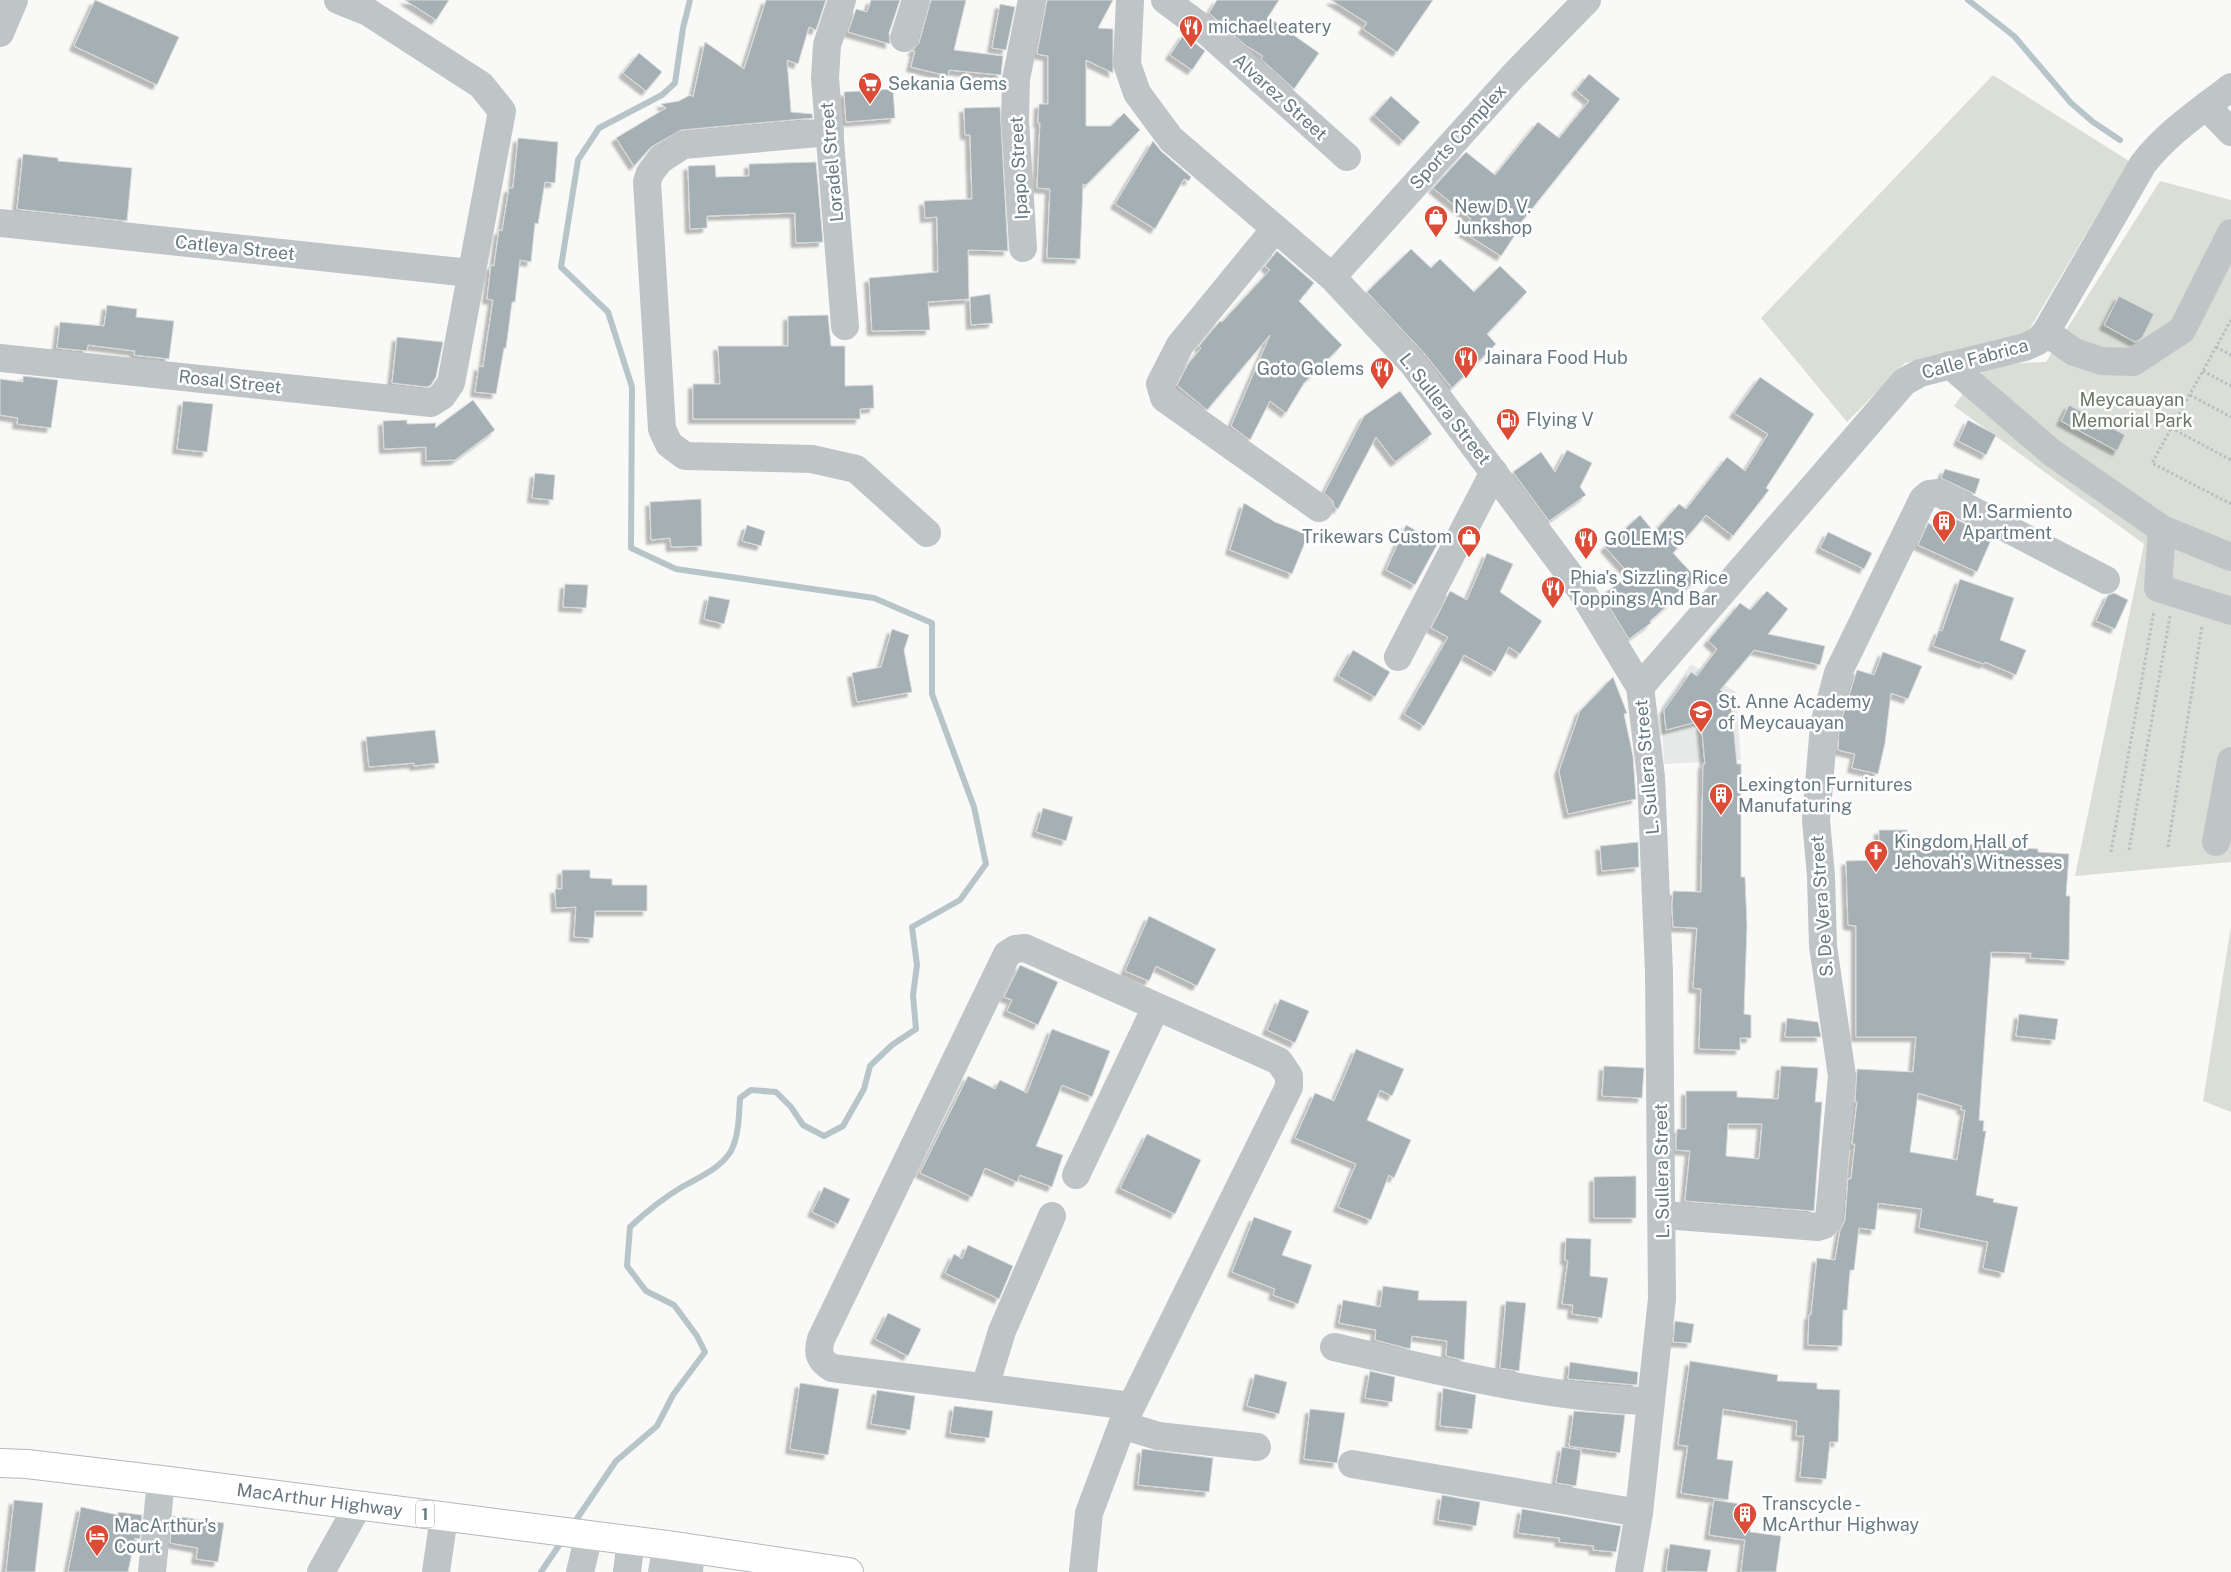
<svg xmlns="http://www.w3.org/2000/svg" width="2231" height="1572" font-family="'Public Sans',sans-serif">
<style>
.built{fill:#e7e9e9}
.green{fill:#daded7}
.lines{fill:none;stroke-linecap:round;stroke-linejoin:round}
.stream{stroke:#b8c5c8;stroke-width:6}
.building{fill:#a5b0b5;stroke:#dbdbda;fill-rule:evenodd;filter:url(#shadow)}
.highway-casing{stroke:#b3b8bb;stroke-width:30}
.path{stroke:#babec0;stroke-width:3;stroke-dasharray:2.5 2.5;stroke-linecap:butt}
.minor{stroke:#bfc4c7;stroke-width:28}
.highway{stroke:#fff;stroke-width:28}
.labels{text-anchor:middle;stroke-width:5;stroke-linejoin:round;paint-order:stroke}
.shield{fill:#fff;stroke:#94a0a7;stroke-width:1}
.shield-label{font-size:16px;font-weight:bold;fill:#667881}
.poi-label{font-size:18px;fill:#667881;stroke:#fff;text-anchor:start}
.street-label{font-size:18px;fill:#667881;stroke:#fff}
.park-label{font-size:18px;fill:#6a7965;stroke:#fff}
</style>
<defs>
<filter id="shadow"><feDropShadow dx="-4.5" dy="4.5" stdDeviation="1" flood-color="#0004"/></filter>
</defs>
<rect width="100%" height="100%" fill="#f9f9f8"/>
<path class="built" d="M1691,664L1736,692L1741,760L1664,764L1661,707Z"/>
<g class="green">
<path d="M1993,75L2129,161L2026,335L1905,363L1847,422L1761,318Z"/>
<path d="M2160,181L2231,200V862L2075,876L2144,544L1954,406L1974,378L1993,364L2046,362Z"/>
<path d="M2231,926V1112L2203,1101Z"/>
</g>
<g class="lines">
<g class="stream">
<path d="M1968,0L2014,36L2071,103L2093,122L2120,140"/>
<path d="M572,1526L616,1461L657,1426L673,1395L705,1352L697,1336L674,1305L646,1291L627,1266L630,1227C646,1212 663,1198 682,1187C699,1177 720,1169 731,1151C739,1136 739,1114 740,1098L751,1090L776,1092L791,1107L803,1125L824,1136L843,1126L864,1089L870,1066L892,1045L916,1029L913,995L917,965L912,927L960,900L986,864L974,807L932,694V623L874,598L676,569L631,548L632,387L608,312L561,267L578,160L599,128L662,95L675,83L683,28L690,0"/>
<path d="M541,1572L564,1538"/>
</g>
</g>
<g class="building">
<path d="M95,0L179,37L157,85L74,46Z"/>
<path d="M405,0H449L436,20Z"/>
<path d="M766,0H826L816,30L809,27L798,64L787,60L791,112L812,114L813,118L681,130L651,147L634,166L616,138L666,108L661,104L679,101L690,95L693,97L705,42L744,69Z"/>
<path d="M871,0H900L889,33L890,44L848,32L856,9L867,12Z"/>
<path d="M931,0H966L954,50L1003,56L1001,75L949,70L948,76L911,67L915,51H912L919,43Z"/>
<path d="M1047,0H1113L1098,28L1113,29V73L1086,60V126H1111L1124,113L1140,130L1086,185L1083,184L1080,259L1047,258L1050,189L1037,188L1040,123H1038L1039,104H1048V56L1037,54Z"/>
<path d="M1217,0H1279L1268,17L1319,53L1294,89L1261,59L1263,56L1245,45L1209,13Z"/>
<path d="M1331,0H1433L1397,52L1363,29L1367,23Z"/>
<path d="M1000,4L1015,7L1006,50L992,48Z"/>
<path d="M1184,34L1205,51L1192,70L1170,55Z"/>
<path d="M639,53L662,72L646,91L623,73Z"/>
<path d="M1589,74L1620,99L1519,225L1521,226L1501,256L1463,232L1471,219L1433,188L1466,152L1495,175L1538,122L1559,138L1589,101L1576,90Z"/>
<path d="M893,89L895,118L846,122L844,92Z"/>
<path d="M1391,96L1420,122L1403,141L1374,115Z"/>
<path d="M1000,107L1008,251L968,250L969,299L928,302L930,330L872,331L869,278L938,272L937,217L925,218L924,201L972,199L970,135H965L964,108Z"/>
<path d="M518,138L558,142L555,183L545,182L538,224L535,223L531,262L520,260L515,302H512L506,348H504L496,394L475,392L479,366L483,367L493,300L487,299L491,265L494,266L499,230L502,231L509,188H513Z"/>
<path d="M1153,141L1161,151L1191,177L1189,181L1184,179L1155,229L1115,204Z"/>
<path d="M23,154L58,158V161L132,168L127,221L17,209Z"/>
<path d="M816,162L823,242L796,243L795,213L707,216V228L690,229L688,166L715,165L716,177L749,176V164Z"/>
<path d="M1411,249L1431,268L1440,259L1474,292L1500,266L1527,292L1487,334L1496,344L1452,388L1424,353L1367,292Z"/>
<path d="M1277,251L1314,283L1299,301L1342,345L1304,383L1286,413L1270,401L1250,440L1231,426L1270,335L1207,410L1177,385L1188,364L1201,348L1199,346L1220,321L1222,322L1270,270L1265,266Z"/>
<path d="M990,294L993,323L971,325L970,297Z"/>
<path d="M2119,296L2154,314L2142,338L2135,342L2104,325Z"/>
<path d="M107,305L137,309L136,317L174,321L169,359L134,355L135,351L88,345L87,351L57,348L60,322L104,326Z"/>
<path d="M828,315L831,346H845V386L873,385L874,408L860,409V419H693V384H720L718,346H788V316Z"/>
<path d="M397,337L443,342L436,377L431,385L427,387L392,383Z"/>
<path d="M23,376L58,380L51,428L17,424L18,418L0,415V379L23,382Z"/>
<path d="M1760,377L1814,414L1766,488L1769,490L1733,536L1706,515L1673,553L1697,579L1650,621L1651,623L1629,639L1602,595L1630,575L1605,547L1640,515L1654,532L1679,504L1686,509L1727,457L1745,471L1768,434L1734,413Z"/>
<path d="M1400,391L1432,434L1395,462L1376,437L1338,509L1334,507L1333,501L1324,493L1364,416Z"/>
<path d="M473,400L495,430L455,460L426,461V447L384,449L383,421L407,420V424L436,423L435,428Z"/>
<path d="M183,401L213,404L207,452L177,449Z"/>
<path d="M2069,405L2125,435L2117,451L2061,421Z"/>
<path d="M1968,420L1996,435L1986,455L1958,441Z"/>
<path d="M1567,450L1592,463L1580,487L1586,495L1549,521L1513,472L1541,452L1555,472Z"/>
<path d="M1945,469L1980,479L1975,494L1941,478Z"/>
<path d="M535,473L555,475L553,500L532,498Z"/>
<path d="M701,499L702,546L671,547L670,538L651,540L650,502Z"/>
<path d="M1244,503L1275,522L1308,535L1292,574L1230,550Z"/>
<path d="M1950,516L1992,538L1977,572L1918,545L1928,523L1944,531Z"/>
<path d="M747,525L765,531L761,546L742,541Z"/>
<path d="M1406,525L1438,543L1415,585L1386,570Z"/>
<path d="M1828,532L1872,553L1864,569L1820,548Z"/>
<path d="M1487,553L1513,564L1500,592L1542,621L1520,654L1509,647L1495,672L1464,655L1424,726L1404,714L1448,637L1431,628L1450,591L1467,600Z"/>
<path d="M1960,579L2014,598L2000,640L2026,650L2016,675L1985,662L1984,664L1933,646L1939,630L1942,631Z"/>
<path d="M565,584L588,585L586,608L563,607Z"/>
<path d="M1767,591L1788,609L1768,634L1825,646L1820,665L1754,650L1720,690L1732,697L1731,704L1737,764H1741V877H1745L1747,926L1744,1014L1751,1015V1038H1740V1050L1699,1049L1701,989L1693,988L1697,928L1673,927L1672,906L1673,891L1701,892L1703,764H1705L1701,721L1666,730L1664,710L1691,672L1697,676L1717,649L1708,641L1740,603L1750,610Z"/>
<path d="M2114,593L2128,600L2115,629L2096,621L2108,595Z"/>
<path d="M709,596L730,600L724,624L704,619Z"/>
<path d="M892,629L909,635L904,650L912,692L857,702L852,673L881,667Z"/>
<path d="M1353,650L1390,672L1375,697L1338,676Z"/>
<path d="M1883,652L1922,666L1908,699L1891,693L1885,743L1878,774L1852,768L1855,754L1838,750L1839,728L1857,670L1874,675Z"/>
<path d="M1613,677L1627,713L1624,714L1633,756L1636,799L1568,814L1559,771L1580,711Z"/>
<path d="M435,730L439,763L414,766V763L369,767L366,737Z"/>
<path d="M1043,808L1073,817L1066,841L1036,832Z"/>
<path d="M1879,830H1907L1908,836L1951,840V843L2038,849V852L2069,854L2066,896H2070L2069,960L2030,958L2031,953L1991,952L1979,1120L1984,1121L1983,1131H1986L1976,1195L1994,1199L1993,1202L2018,1207L2004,1273L1983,1268L1988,1242L1919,1228L1922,1209L1878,1203L1875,1230L1859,1228L1854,1270H1850L1847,1310H1843L1842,1346L1808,1345L1809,1315H1811L1817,1258L1835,1260L1840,1231L1845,1220L1848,1179H1851L1855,1144H1852L1857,1102H1855L1857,1069L1913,1072L1916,1037H1856V926L1848,925L1846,861L1879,860ZM1918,1093L1962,1106L1961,1110H1965L1957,1160L1910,1152Z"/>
<path d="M1638,842L1639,867L1602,871L1600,846Z"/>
<path d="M562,870H590V878L612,879V885H647V911H595L593,938L574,937L576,907L556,908L555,889H562Z"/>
<path d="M1149,916L1216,949L1197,986L1156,966L1149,981L1125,971Z"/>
<path d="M1020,965L1058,982L1038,1025L1007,1011L1012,1000L1004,997Z"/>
<path d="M1280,999L1309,1011L1295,1043L1267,1030Z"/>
<path d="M2019,1014L2058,1019L2055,1040L2016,1036Z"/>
<path d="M1787,1018L1818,1022L1821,1037H1785Z"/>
<path d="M1052,1029L1110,1051L1092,1097L1062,1085L1036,1146L1063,1155L1052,1187L1020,1175L1017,1182L985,1168L972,1197L920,1173L968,1076L995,1089L1000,1080L1027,1093Z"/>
<path d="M1356,1049L1404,1069L1392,1096L1380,1090L1367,1120L1411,1140L1394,1178L1389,1175L1371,1220L1338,1207L1356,1164L1295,1138L1315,1093L1334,1101Z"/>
<path d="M1604,1066L1644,1068L1642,1098L1602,1096Z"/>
<path d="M1781,1066L1818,1068L1815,1102H1822L1814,1211L1685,1201L1690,1151L1676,1150V1141L1677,1129H1686V1091H1737V1097L1778,1099ZM1728,1124H1762L1759,1159L1726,1156Z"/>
<path d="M1147,1134L1201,1160L1175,1214L1120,1188Z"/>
<path d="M1636,1176V1218H1594V1177Z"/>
<path d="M824,1187L850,1199L838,1224L812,1212Z"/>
<path d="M1254,1217L1292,1231L1282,1255L1312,1265L1298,1304L1273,1295L1275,1289L1232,1272Z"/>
<path d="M1566,1238L1591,1239L1590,1276L1608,1278L1602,1318L1572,1314L1573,1305L1562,1304L1568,1261L1565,1260Z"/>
<path d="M968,1245L1013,1266L999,1299L945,1273L954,1254L962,1259Z"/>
<path d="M1383,1286L1419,1291L1418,1300L1467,1301L1464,1360L1446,1356L1447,1341L1412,1336L1410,1349L1375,1340L1376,1330L1339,1323L1343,1300L1380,1307Z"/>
<path d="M1506,1301L1526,1303L1519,1371L1500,1368Z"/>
<path d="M888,1313L921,1329L908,1356L875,1339Z"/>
<path d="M1675,1321L1694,1324L1691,1343L1673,1342Z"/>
<path d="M1690,1361L1778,1375L1777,1381L1817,1383V1389L1840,1390L1838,1442H1830L1826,1479L1800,1477L1804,1436H1796L1797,1421L1723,1409L1717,1459L1733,1461L1728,1500L1681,1493L1688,1446L1678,1445Z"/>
<path d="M1570,1362L1638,1372L1637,1385L1568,1379Z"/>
<path d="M1370,1371L1395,1377L1392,1402L1365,1398Z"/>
<path d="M1255,1374L1287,1382L1279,1414L1247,1406Z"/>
<path d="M800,1383L839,1389L828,1455L790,1449Z"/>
<path d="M1443,1388L1476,1395L1472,1429L1440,1426Z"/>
<path d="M877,1390L915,1396L910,1430L871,1424Z"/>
<path d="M954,1406L993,1411L989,1438L950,1433Z"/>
<path d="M1310,1409L1345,1413L1337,1463L1304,1459Z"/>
<path d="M1574,1411L1625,1415L1620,1453L1569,1446Z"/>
<path d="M1562,1447L1581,1450L1576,1486L1556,1483Z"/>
<path d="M1142,1449L1213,1458L1209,1492L1138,1485Z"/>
<path d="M1442,1495L1480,1502L1476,1526L1438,1520Z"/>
<path d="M14,1500L43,1503L35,1572H6Z"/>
<path d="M1714,1500L1754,1506L1750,1532L1781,1536L1776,1572H1741L1745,1540L1709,1535Z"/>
<path d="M81,1507L118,1515V1512L142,1515L140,1539L135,1538L128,1572H68Z"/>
<path d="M1522,1509L1621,1526L1616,1552L1593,1550L1594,1546L1559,1542L1560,1538L1518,1533Z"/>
<path d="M173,1516L224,1523L218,1562L196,1559L198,1548L170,1543Z"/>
<path d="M1670,1544L1711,1550L1707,1572L1666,1571Z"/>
</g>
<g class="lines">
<g class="highway-casing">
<g id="highway">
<path id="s1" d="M0,1463L27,1464L161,1480L667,1545L849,1572"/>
</g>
</g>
<g class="path">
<path d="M2231,320L2152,463L2231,504"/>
<path d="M2216,347L2231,355"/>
<path d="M2203,371L2231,386"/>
<path d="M2190,395L2231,417"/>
<path d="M2171,428L2231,460"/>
<path d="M2168,847L2202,626"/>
<path d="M2129,850L2170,616"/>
<path d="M2111,852L2154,611"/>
</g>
<g class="minor">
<path d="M842,0L827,45L825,78L845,326"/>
<path d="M1130,0L1127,64L1137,93L1171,139L1332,277L1413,364L1581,590L1640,687L1651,777L1659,973L1662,1299L1639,1513L1629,1572"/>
<path d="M1165,0L1204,29L1347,157"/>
<path d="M0,33L14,0"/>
<path d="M904,38L916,0"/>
<path d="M2206,106L2231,132"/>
<path d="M830,132L683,145L660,160L650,173L647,182L662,429L669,444L685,456L812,459L856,469L927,533"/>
<path d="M0,223L470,273"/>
<path d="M1275,229L1180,345L1160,384L1164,398L1319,508"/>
<path d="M1023,248L1015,120L1016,79L1032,0"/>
<path d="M1332,277L1513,76L1587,0"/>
<path d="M2046,332L2074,352L2102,361L2133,362L2182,330L2231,233"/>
<path d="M0,358L431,403L442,396L451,383L502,111L481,85L368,12L338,0"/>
<path d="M1950,365L2051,452L2162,529L2231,557"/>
<path d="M2162,529L2158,588L2231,611"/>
<path d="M1398,657L1494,472"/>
<path d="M1640,687L1904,382L1920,373L2025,347L2038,341L2046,332L2143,164C2167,133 2200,111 2231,87"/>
<path d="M2216,842L2231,761"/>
<path d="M1076,1175L1156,1007"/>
<path d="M1663,1215L1818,1227L1824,1225L1829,1219L1842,1076L1823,946L1821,876L1816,820L1824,725L1838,673L1923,499L1929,494L1939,493L2106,580"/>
<path d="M1334,1347C1436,1370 1546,1399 1650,1401"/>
<path d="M985,1387L1002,1331L1052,1216"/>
<path d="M1122,1425L1158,1436L1257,1447"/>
<path d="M1352,1464L1639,1513"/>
<path d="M152,1572L161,1480"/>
<path d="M321,1572L358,1506"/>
<path d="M436,1572L444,1517"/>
<path d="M580,1572L589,1535"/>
<path d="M627,1572L631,1540"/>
<path d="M662,1572L667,1545"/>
<path d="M689,1572L691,1549"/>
<path d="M1083,1572L1089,1513L1122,1425L1289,1087V1076L1279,1061L1025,948L1015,949L1007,954L821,1339C817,1353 819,1360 832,1368L1131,1406"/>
</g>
<use href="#highway" class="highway"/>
</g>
<defs>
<g id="restaurant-pin" transform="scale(1.25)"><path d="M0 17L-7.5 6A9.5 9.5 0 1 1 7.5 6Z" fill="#db4b36" stroke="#fff"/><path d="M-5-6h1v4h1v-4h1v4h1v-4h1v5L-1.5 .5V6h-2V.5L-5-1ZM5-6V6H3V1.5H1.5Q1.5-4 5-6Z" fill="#fff"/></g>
<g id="supermarket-pin" transform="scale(1.25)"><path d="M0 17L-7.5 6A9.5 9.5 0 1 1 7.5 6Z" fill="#db4b36" stroke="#fff"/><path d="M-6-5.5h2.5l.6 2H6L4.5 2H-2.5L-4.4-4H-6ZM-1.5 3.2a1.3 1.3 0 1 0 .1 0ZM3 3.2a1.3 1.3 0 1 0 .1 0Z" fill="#fff"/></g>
<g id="shop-pin" transform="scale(1.25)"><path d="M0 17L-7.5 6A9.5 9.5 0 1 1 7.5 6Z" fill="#db4b36" stroke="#fff"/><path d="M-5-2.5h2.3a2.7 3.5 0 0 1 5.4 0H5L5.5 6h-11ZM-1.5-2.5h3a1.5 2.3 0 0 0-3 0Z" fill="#fff"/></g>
<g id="fuel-pin" transform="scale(1.25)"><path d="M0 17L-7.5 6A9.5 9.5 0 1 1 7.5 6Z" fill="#db4b36" stroke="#fff"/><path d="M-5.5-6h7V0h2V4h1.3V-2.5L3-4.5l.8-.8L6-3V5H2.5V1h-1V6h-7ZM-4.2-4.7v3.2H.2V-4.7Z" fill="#fff"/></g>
<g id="building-pin" transform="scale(1.25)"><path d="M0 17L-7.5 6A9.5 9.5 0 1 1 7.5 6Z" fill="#db4b36" stroke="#fff"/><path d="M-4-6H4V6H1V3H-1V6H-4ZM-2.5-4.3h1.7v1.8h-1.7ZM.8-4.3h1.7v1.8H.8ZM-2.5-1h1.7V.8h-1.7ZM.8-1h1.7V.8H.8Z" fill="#fff"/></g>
<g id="school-pin" transform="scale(1.25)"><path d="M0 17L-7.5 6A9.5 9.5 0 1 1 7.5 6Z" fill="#db4b36" stroke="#fff"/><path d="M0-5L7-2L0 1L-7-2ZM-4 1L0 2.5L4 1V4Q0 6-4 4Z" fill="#fff"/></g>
<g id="church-pin" transform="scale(1.25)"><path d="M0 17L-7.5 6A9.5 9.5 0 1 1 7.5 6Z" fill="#db4b36" stroke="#fff"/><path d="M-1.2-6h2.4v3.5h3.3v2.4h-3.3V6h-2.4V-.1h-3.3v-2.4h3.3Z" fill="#fff"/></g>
<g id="hotel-pin" transform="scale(1.25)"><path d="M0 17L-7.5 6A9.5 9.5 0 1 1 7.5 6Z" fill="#db4b36" stroke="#fff"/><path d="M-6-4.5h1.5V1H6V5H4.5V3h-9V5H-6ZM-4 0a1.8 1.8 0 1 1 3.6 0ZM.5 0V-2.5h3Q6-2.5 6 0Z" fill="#fff"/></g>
</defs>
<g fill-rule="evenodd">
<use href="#restaurant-pin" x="1191" y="27"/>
<use href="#supermarket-pin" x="870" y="84"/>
<use href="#shop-pin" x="1436" y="217"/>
<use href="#restaurant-pin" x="1466" y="358"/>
<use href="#restaurant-pin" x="1382" y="369"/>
<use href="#fuel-pin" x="1508" y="420"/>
<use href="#building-pin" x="1944" y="522"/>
<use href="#shop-pin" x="1469" y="537"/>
<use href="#restaurant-pin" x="1586" y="539"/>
<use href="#restaurant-pin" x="1553" y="588"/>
<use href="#school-pin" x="1701" y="712"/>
<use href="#building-pin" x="1721" y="795"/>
<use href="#church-pin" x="1876" y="852"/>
<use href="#building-pin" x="1745" y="1514"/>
<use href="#hotel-pin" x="97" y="1536"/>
</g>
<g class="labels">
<rect class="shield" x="416" y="1500.5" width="18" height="27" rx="4"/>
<g class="shield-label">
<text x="425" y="1520">1</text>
</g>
<g class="poi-label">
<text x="1208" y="33">michael eatery</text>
<text x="888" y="90">Sekania Gems</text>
<text x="1454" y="213">New D. V.<tspan x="1454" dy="21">Junkshop</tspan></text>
<text x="1484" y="364">Jainara Food Hub</text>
<text x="1364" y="375" text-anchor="end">Goto Golems</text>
<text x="1526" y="426">Flying V</text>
<text x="1962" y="518">M. Sarmiento<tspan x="1962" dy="21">Apartment</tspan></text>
<text x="1452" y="543" text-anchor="end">Trikewars Custom</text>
<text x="1604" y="545">GOLEM'S</text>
<text x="1570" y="584">Phia's Sizzling Rice<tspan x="1570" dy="21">Toppings And Bar</tspan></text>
<text x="1718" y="708">St. Anne Academy<tspan x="1718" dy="21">of Meycauayan</tspan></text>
<text x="1738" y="791">Lexington Furnitures<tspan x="1738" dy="21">Manufaturing</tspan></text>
<text x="1894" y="848">Kingdom Hall of<tspan x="1894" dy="21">Jehovah's Witnesses</tspan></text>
<text x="1762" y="1510">Transcycle -<tspan x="1762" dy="21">McArthur Highway</tspan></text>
<text x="114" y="1532">MacArthur's<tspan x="114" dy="21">Court</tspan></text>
</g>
<g class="street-label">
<text transform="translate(1280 97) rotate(42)" y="6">Alvarez Street</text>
<text transform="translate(1458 137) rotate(-48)" y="6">Sports Complex</text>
<text transform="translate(832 162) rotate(-95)" y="6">Loradel Street</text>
<text transform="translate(1019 168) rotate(-93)" y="6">Ipapo Street</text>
<text transform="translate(235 248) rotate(6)" y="6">Catleya Street</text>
<text transform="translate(1975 359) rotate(-15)" y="6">Calle Fabrica</text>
<text transform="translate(230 382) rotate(6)" y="6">Rosal Street</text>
<text transform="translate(1445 409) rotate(52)" y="6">L. Sullera Street</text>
<text transform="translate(1647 767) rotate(-95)" y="6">L. Sullera Street</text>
<text transform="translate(1822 906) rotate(-94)" y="6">S. De Vera Street</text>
<text transform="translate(1662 1171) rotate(-91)" y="6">L. Sullera Street</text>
<text dy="6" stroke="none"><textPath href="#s1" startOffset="322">MacArthur Highway</textPath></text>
</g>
<g class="park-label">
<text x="2132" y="406">Meycauayan<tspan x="2132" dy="21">Memorial Park</tspan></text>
</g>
</g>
</svg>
